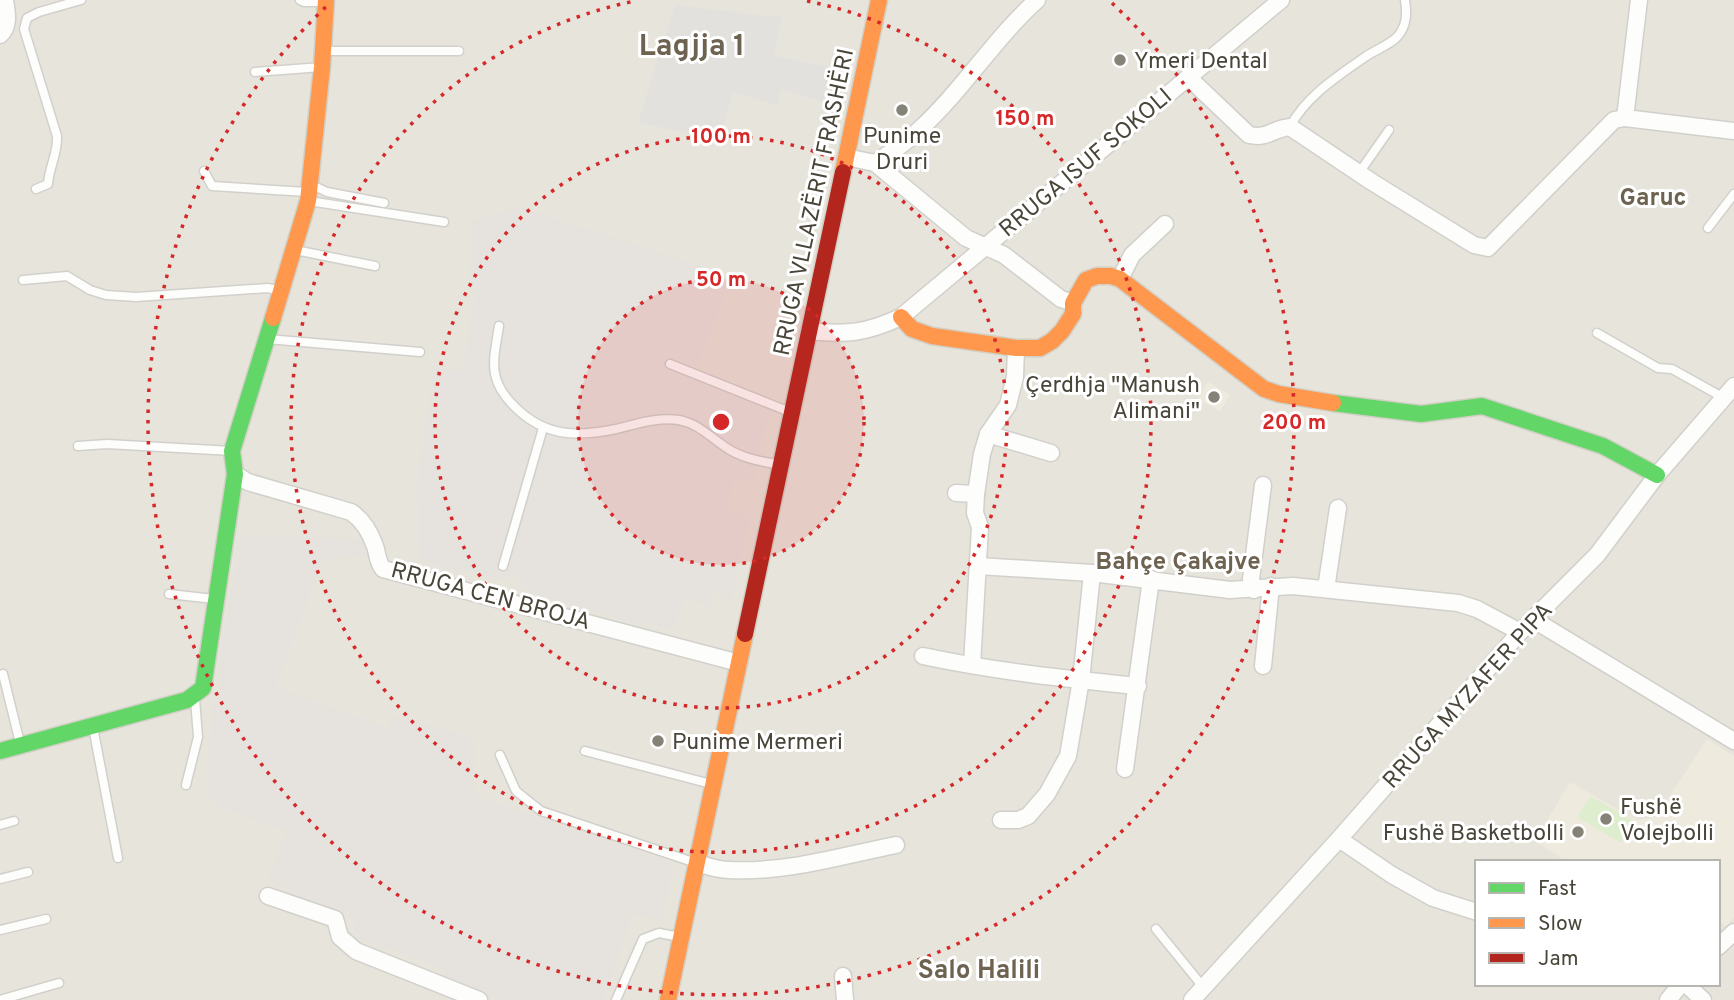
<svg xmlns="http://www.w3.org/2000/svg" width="1734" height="1000" font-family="Overpass,sans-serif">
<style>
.residential{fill:#e7e4dc;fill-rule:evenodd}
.industrial{fill:#e6e2de}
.education{fill:#eeeade}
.green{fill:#dfedcf}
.parking{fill:#e3e1de}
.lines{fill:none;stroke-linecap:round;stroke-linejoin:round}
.lane-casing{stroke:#d1d0cb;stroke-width:11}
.street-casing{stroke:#d1d0cb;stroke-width:19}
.fast-casing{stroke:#d2cfc5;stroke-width:19}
.slow-casing{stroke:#d2cfc5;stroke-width:19}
.jam-casing{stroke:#d2cfc5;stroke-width:19}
.lane{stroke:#fdfdfc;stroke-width:8}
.street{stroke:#fdfdfc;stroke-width:16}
.fast{stroke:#63d668;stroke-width:16}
.slow{stroke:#ff974d;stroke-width:16}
.jam{stroke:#b3261e;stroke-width:16}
.ring{fill:none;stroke:#d62828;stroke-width:3.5;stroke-dasharray:3.5 7}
.poi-dot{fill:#858278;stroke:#fff;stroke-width:2.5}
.labels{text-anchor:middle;stroke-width:6;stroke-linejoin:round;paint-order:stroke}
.poi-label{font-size:23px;fill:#4a4539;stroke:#fff;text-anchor:start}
.street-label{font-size:23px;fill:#4a4539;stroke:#fff}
.neighbourhood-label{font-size:24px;font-weight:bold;fill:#6d6350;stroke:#fff}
.quarter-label{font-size:26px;font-weight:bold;fill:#6d6350;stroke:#fff}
.district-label{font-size:30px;font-weight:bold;fill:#6d6350;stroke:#fff}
.centre{fill:#d62828;stroke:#fff;stroke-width:3.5}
.ring-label{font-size:21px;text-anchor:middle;font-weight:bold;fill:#d62828;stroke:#fff;stroke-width:6;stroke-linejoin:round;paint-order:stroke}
</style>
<rect width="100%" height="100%" fill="#f3f2ee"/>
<path class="residential" d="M0,0H1734V1000H0ZM1477,862H1718V984H1477Z"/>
<g class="industrial">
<path d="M514,205L732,277L692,379L770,410L753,482L736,477L726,509L750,517L730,605L717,592L710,607L686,598L673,630L644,621L635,623L537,595L520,584L522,574L499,579L462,569L455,571L449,566L447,569L419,559L418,504L416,503L420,450H422L434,369L431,366L463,371L473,304L475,303L476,292L469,291L472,221L513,209Z"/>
<path d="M242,536L364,539L365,556L324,559L320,566L276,687L387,728L393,716L474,738V796L674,863L663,919L632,915L603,1000H500L442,981L445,970L351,934L357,919L287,895L289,889L268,882L286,831L218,806L207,796L212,706L219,692L220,654Z"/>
</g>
<g class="education">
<path d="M1208,382L1230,395L1220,411L1198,399Z"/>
<path d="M1707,739L1734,756V917L1726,927L1718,920V862H1567L1535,841L1570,782L1637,820L1656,817Z"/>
</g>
<path class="green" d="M1590,796L1634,821L1621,843L1577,817Z"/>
<path class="parking" d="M675,5L774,17L782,14L774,56L839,69L826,103L781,89L777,105L733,92L719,141L638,122Z"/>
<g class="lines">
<g class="lane-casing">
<g id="lane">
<path d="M300,0L304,2H325"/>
<path d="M325,51H459"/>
<path d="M255,72L322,67"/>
<path d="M1290,127C1305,97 1338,76 1365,57C1375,50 1390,45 1398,36C1407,25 1407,13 1405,0"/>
<path d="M204,171L212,186L307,192"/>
<path d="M1359,173L1389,130"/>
<path d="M312,185L327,192L384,203"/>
<path d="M36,189L48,184C49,167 58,154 57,136L24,29L27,18L39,12L81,0"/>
<path d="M309,201L444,222"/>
<path d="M1708,228L1734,194"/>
<path d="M295,250L375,266"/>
<path d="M23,280L67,276L90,290L106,295L136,297L268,288L281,291"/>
<path d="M499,326C493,363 487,381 517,409C547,437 577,437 616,429C637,424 657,417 679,420C700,424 713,440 730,450C745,459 764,462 781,465"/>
<path d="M1597,333L1658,368L1672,369L1724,398"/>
<path d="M267,339L420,352"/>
<path d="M670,364L790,412"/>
<path d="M78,446L107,444L232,451"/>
<path d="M503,566L543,428"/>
<path d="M169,594L214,599"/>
<path d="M3,674L20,743"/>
<path d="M93,727L118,858"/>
<path d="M585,751L711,784"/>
<path d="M500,755L516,791L541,811L696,863"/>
<path d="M186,785L198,737L195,699"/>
<path d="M0,825L14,821"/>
<path d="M0,879L28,872"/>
<path d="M1156,929L1204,988"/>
<path d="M0,930L46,919"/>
<path d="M0,1000L59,983"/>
<path d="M616,1000L643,939L659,933L680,937"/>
</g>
</g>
<g class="street-casing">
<g id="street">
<path d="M0,35C10,26 7,13 5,0"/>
<path d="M1188,77L1249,135C1269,139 1271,129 1290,127L1372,182L1474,245L1488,248L1614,120L1625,118L1734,131"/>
<path d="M1625,118L1639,0"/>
<path d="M846,157L875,163C890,153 906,143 919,130C962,91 993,40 1037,0"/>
<path d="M875,163L966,238L1004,255L1061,299L1073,303"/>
<path d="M1120,279L1132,255L1165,224"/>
<path d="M809,331C848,335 866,333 901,317L1281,0"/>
<path d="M988,434L1051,453"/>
<path d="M235,474L248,482L351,512C363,520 370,532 375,546C378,555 377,561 383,569L739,663"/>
<path d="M956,493L976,494L975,513L980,527L972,665"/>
<path d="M976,494L982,454L988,434L1008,405L1015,377L1016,348"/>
<path d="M978,566L1092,573L1230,590L1293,586L1458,603L1477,609L1520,632"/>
<path d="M1326,589L1338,508"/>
<path d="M1254,590L1251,579L1263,485"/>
<path d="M1534,620L1734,741"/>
<path d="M923,656C993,671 1066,679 1138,686"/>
<path d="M1263,666L1271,586"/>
<path d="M1125,769L1151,579"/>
<path d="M1001,820H1018L1028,816L1047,794L1068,756L1081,680L1092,573"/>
<path d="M1339,839L1392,875L1433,898L1477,912"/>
<path d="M697,863C707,866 718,870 729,870C786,873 840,856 896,845"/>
<path d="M268,896L335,919L340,937L356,951L479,1000"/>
<path d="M1718,947L1734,932"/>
<path d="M843,976L845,1000"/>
<path d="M1686,984L1703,1000"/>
<path d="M1192,1000L1339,839L1520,632L1597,555L1657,475L1734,386"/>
<path d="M1668,1000L1681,984"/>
</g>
</g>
<g class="fast-casing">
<g id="fast">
<path d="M1333,403L1421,414L1482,406L1603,446L1657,475"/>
<path d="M0,751L187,700L203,688L235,474L232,451L273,318"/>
</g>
</g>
<g class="slow-casing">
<g id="slow">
<path d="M843,172L879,0"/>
<path d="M901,317L912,329L932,336L1016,348H1040L1052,341L1062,331L1073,314V303L1086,280L1097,276H1111L1120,279L1264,389L1279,394L1333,403"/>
<path d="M273,318L308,201L322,67L326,0"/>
<path d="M668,1000L745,634"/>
</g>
</g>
<g class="jam-casing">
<path id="jam" d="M745,634L843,172"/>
</g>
<use href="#lane" class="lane"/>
<use href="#street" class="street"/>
<use href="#fast" class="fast"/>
<use href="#slow" class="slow"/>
<use href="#jam" class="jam"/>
</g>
<circle cx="721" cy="422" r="143" fill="#d62828" fill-opacity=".12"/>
<g class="ring">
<circle cx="721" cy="422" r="143"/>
<circle cx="721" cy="422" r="286"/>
<path d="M807 1A430 430 0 1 1 635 1"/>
<path d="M1112 3A573 573 0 1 1 330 3"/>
</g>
<g class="poi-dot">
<circle cx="1120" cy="60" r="7"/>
<circle cx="902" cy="110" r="7"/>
<circle cx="1214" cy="397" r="7"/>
<circle cx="658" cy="741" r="7"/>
<circle cx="1606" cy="819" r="7"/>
<circle cx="1578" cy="832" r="7"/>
</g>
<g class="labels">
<g class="poi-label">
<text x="1134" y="68">Ymeri Dental</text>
<text x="902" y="143" text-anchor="middle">Punime<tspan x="902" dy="26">Druri</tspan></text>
<text x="1200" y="392" text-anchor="end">Çerdhja "Manush<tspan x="1200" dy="26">Alimani"</tspan></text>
<text x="672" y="749">Punime Mermeri</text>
<text x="1620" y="814">Fushë<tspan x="1620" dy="26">Volejbolli</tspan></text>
<text x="1564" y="840" text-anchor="end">Fushë Basketbolli</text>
</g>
<g class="street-label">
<text transform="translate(1085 162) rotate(-40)" y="8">RRUGA ISUF SOKOLI</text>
<text transform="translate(813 202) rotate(-78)" y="8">RRUGA VLLAZËRIT FRASHËRI</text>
<text transform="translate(491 595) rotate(15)" y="8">RRUGA CEN BROJA</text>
<text transform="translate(1467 695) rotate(-48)" y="8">RRUGA MYZAFER PIPA</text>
</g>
<g class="neighbourhood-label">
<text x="1653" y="205">Garuc</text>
<text x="1178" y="569">Bahçe Çakajve</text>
</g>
<g class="quarter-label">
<text x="979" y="978">Salo Halili</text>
</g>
<g class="district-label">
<text x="692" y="55">Lagjja 1</text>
</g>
</g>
<circle cx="721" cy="422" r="10" class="centre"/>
<g class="ring-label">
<text x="1025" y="125">150 m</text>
<text x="721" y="143">100 m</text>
<text x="721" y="286">50 m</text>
<text x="1294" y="429">200 m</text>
</g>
<rect x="1475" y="860" width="245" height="126" fill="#ffffff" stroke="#b7b5b0" stroke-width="2"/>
<rect x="1489" y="883" width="35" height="10" fill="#63d668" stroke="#b7b5b0" stroke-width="2"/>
<text x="1538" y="895" font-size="21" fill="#4a4539">Fast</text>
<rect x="1489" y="918" width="35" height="10" fill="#ff974d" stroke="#b7b5b0" stroke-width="2"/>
<text x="1538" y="930" font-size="21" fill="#4a4539">Slow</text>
<rect x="1489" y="953" width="35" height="10" fill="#b3261e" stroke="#b7b5b0" stroke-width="2"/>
<text x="1538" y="965" font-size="21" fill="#4a4539">Jam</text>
</svg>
